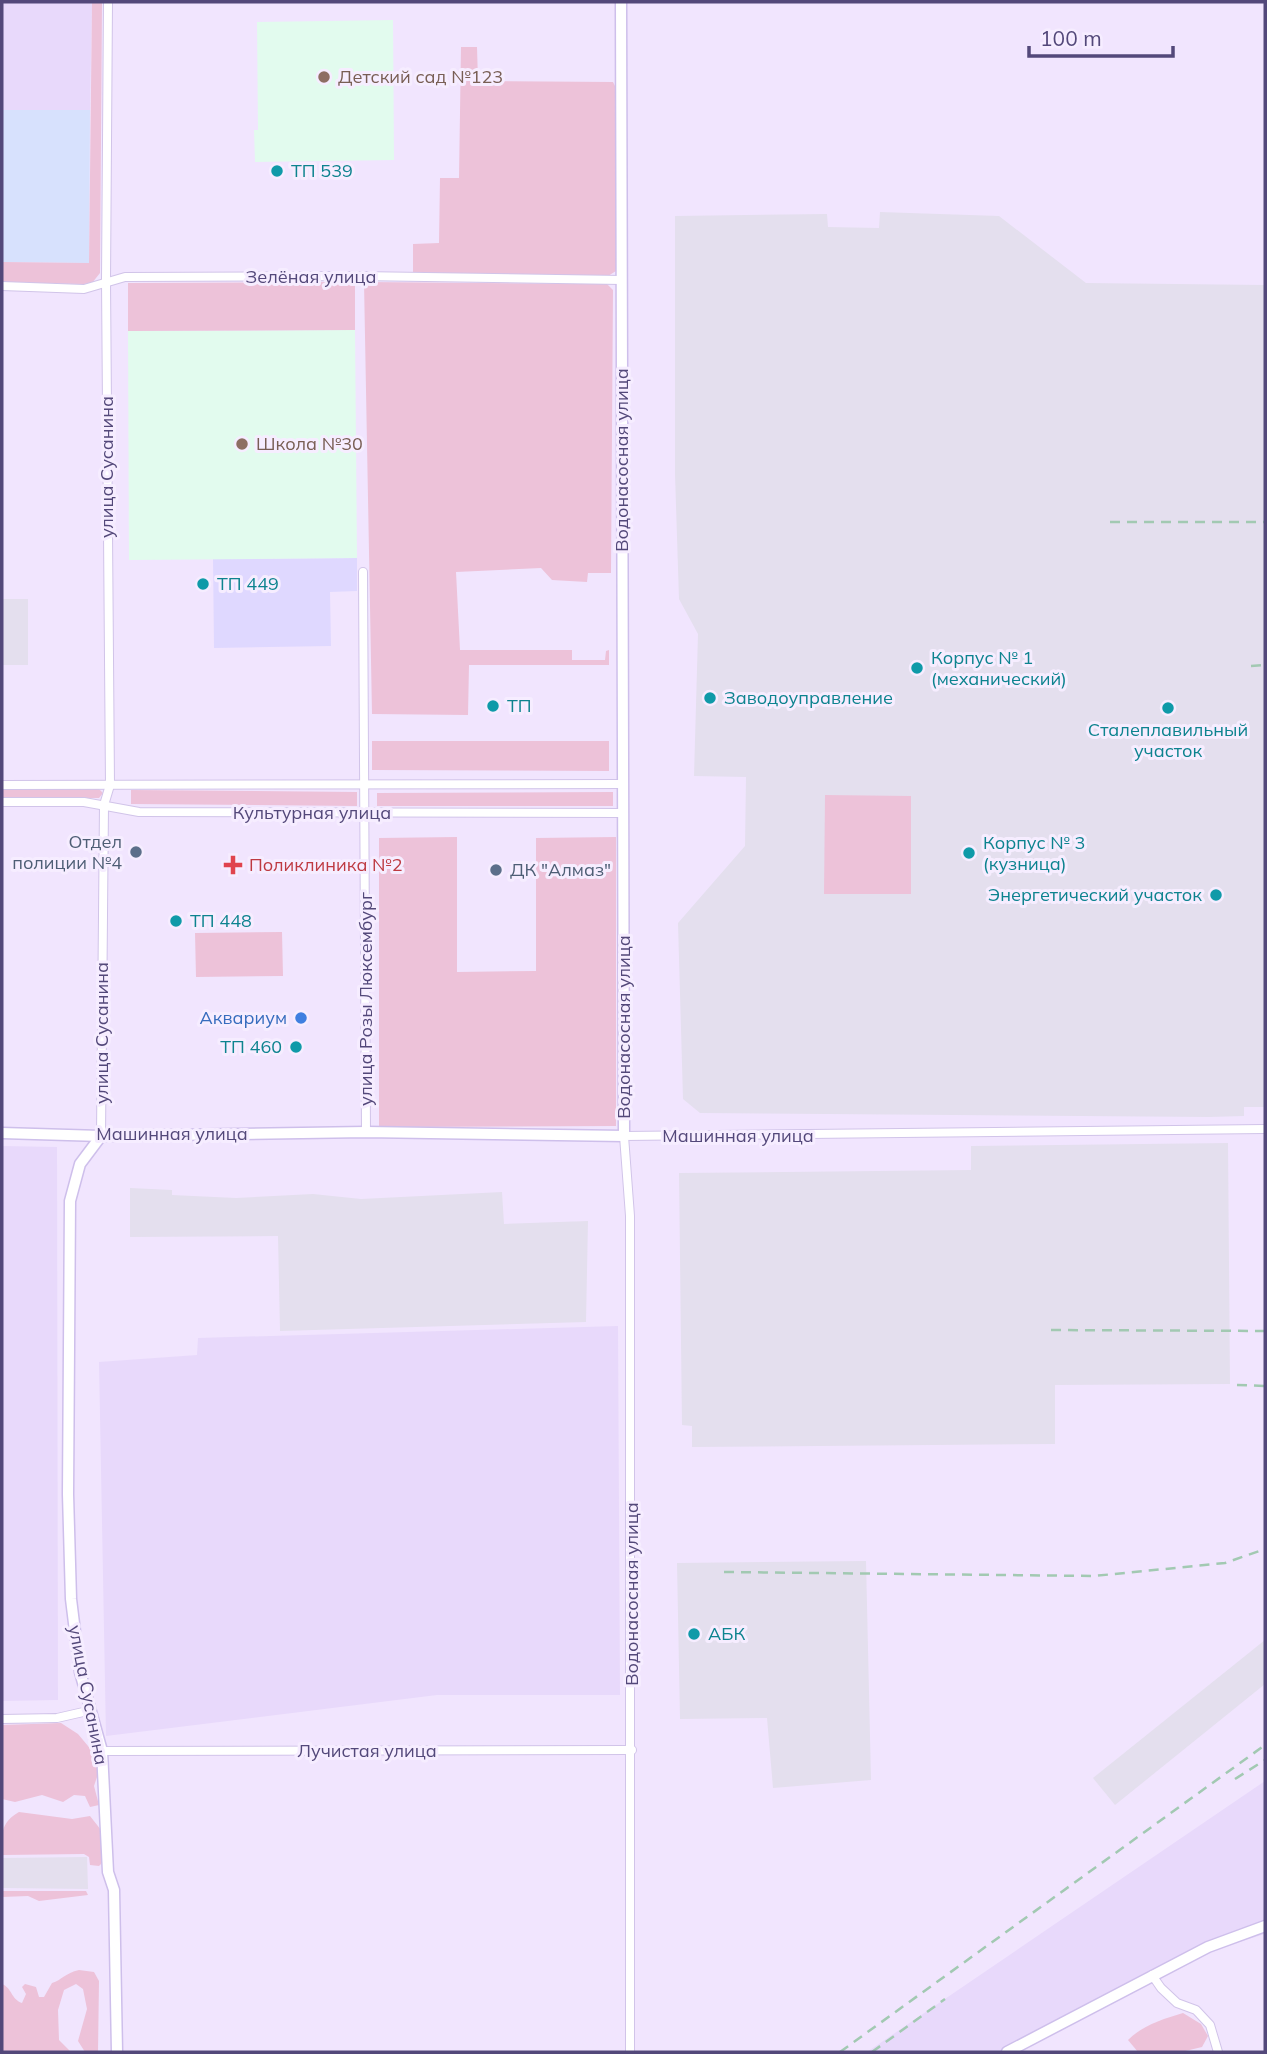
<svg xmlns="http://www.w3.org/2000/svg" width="1267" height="2054" font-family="Mulish,sans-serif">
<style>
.residential{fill:#e8d9fb}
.commercial{fill:#dfd8ff}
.industrial{fill:#e4dfee}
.education{fill:#e2fbee}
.medical{fill:#d7e1fd}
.green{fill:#edc2d9}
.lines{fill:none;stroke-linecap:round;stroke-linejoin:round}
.street-casing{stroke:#d1c4e9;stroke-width:10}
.secondary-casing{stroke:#cebfeb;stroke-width:13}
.street{stroke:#fff;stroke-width:8}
.secondary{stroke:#fff;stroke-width:10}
.rail{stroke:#a2c9b2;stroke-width:2.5;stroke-dasharray:10 7;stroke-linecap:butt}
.education-dot{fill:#8d6e63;stroke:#f6edff;stroke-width:2.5}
.culture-dot{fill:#0f9aa8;stroke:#f6edff;stroke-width:2.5}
.service-dot{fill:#5c6f8a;stroke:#f6edff;stroke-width:2.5}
.health-dot{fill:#e0444e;stroke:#f6edff;stroke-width:2.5}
.shop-dot{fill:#3f7fe0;stroke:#f6edff;stroke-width:2.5}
.labels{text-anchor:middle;stroke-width:6;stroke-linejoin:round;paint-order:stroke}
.education-label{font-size:18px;fill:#785e54;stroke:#f6edff;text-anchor:start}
.culture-label{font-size:18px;fill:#0d838f;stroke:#f6edff;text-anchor:start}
.street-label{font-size:18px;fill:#53487a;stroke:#f6edff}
.service-label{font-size:18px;fill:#4e5e75;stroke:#f6edff;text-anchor:end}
.health-label{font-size:18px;fill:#be3a42;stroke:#f6edff;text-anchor:start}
.shop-label{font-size:18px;fill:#366cbe;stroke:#f6edff;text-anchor:end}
</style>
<rect width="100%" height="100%" fill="#f1e5fe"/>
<g class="residential">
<path d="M2,2H92L90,110H2Z"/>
<path d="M2,1146L57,1147L58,1700L2,1701Z"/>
<path d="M618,1326L620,1695H437L106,1736L99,1362L197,1355L198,1338Z"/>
<path d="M1265,1781V1934L1158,1967L1006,2052H867Z"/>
</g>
<path class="commercial" d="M357,558V591L330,592L331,646L214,648L213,559Z"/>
<g class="industrial">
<path d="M880,212L999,216L1086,283L1265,285V1107H1244V1116L1209,1117L700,1113L683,1099L678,923L745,846L746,777L694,776L698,634L679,599L675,474V216L827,214L828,227L879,228Z"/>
<rect x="2" y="599" width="26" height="66"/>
<path d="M1228,1143L1230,1384L1055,1385V1444L692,1447V1426L682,1425L679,1173L971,1170V1146Z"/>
<path d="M130,1188L172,1190V1195L236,1198L313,1194L361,1199L502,1192L504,1224L588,1221L586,1322L280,1331L278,1236L130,1237Z"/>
<path d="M866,1561L871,1780L773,1788L767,1718L680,1719L677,1563Z"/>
<path d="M1265,1640V1684L1115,1805L1093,1778Z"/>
<path d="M87,1857L88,1889L2,1888V1858Z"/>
</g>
<g class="education">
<path d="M393,20L394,160L255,162L254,130H258L257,22Z"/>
<path d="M355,330L357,558L129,560L128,331Z"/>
</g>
<path class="medical" d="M2,110H90L89,263L2,262Z"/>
<g class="green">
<path d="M92,2H102L100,273L92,283L84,284L2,283V262L89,263Z"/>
<path d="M461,47H477L478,81L613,82L617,90L616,271L608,276L413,273V244L439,243L440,178H459Z"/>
<path d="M355,282V330L128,331V283Z"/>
<path d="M364,282L607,284L613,290L611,573H588L587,582L552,580L541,568L456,572L460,650H572V660H605L606,651L609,650V665H469L468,715L372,714Z"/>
<path d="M372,741H609V771L372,770Z"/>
<path d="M2,789H99L103,793L99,798H2Z"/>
<path d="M131,790L357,792V806L131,804Z"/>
<path d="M613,792V806H377V793Z"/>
<path d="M825,795L911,796V894H824Z"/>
<path d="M457,837V972L536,971V838L616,837V1126L379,1127V838Z"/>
<path d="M282,932L283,976L196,977L195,933Z"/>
<path d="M61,1723L78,1734L93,1752L99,1771L94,1786L99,1805L90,1807L85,1796L74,1795L63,1802L42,1795L15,1802L2,1799V1725Z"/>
<path d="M19,1812L72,1819L90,1816L101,1830V1864L99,1866L90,1865L89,1857L84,1854L3,1855C0,1836 1,1822 19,1812Z"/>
<path d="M2,1891H86L88,1895L39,1901L28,1896L2,1897Z"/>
<path d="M79,1970L94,1972L99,1981L98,2052H85L78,2041L87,2009L83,1989L76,1984L64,1990L58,2010L59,2040L71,2052H2V1984C12,1988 11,1999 22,2003L26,1994L22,1987L25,1984L36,1987L39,1997H44L52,1983C62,1980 65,1973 79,1970Z"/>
<path d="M1183,2013L1201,2024L1208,2036L1202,2047L1181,2052H1138L1128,2040C1143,2025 1163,2019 1183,2013Z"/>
</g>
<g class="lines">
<g class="street-casing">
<g id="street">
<path d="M2,286L84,289L125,277L358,276L622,280"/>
<path d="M363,572L366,1132"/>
<path d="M2,785L623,784"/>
<path d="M2,802H84L139,812L623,813"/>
<path d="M101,1136L104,805L110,785L106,281L108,2"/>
<path d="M2,1719L57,1718L92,1710"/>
<path d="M102,1751L632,1750"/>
<path d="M1152,1975L1161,1988L1177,2003L1196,2010L1210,2025L1218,2052"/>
<path d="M630,2052V1216L624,1136L1265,1129"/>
</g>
</g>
<g class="secondary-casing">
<g id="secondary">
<path d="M2,1133L101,1136L366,1132L624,1136L621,2"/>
<path d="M101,1136L80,1164L70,1201L68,1494L71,1599L80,1672L102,1751L108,1872L114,1890L117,2052"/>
<path d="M1007,2052L1208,1947L1265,1926"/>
</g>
</g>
<use href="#street" class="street"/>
<use href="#secondary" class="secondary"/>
<g class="rail">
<path d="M1110,522H1265"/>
<path d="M1251,666L1265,665"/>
<path d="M1051,1330L1265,1331"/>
<path d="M1237,1385L1265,1386"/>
<path d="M724,1572L1094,1576L1225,1563L1265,1549"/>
<path d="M1235,1779L1265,1760"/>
<path d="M840,2052L1265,1745"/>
<path d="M872,2052L945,1999"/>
</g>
</g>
<g class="education-dot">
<circle cx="324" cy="77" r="7"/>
<circle cx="242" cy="444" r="7"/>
</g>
<g class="culture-dot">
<circle cx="277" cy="171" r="7"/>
<circle cx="203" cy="584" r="7"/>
<circle cx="917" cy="668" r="7"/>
<circle cx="710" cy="698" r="7"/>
<circle cx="493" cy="706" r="7"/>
<circle cx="1168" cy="708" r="7"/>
<circle cx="969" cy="853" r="7"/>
<circle cx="1216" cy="895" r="7"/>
<circle cx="176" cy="921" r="7"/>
<circle cx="296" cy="1047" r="7"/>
<circle cx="694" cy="1634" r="7"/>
</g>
<g class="service-dot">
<circle cx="136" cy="852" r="7"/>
<circle cx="496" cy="870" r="7"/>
</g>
<path class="health-dot" d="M229.5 854.5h7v7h7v7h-7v7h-7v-7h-7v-7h7z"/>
<circle class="shop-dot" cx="301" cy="1018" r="7"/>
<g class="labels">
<g class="education-label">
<text x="338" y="83">Детский сад №123</text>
<text x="256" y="450">Школа №30</text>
</g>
<g class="culture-label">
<text x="291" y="177">ТП 539</text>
<text x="217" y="590">ТП 449</text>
<text x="931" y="664">Корпус № 1<tspan x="931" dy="21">(механический)</tspan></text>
<text x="724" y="704">Заводоуправление</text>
<text x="507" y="712">ТП</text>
<text x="1168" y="736" text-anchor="middle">Сталеплавильный<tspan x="1168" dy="21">участок</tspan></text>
<text x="983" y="849">Корпус № 3<tspan x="983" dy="21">(кузница)</tspan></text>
<text x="1202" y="901" text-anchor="end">Энергетический участок</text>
<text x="190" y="927">ТП 448</text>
<text x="282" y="1053" text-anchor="end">ТП 460</text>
<text x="708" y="1640">АБК</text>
</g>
<g class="street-label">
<text x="311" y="283">Зелёная улица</text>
<text transform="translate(622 460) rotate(-90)" y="6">Водонасосная улица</text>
<text transform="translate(107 467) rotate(-90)" y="6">улица Сусанина</text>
<text x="312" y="819">Культурная улица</text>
<text transform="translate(366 999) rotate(-90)" y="6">улица Розы Люксембург</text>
<text transform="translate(624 1027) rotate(-90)" y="6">Водонасосная улица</text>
<text transform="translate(102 1033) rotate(-90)" y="6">улица Сусанина</text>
<text x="172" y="1140">Машинная улица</text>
<text x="738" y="1142">Машинная улица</text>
<text transform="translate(632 1594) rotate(-90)" y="6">Водонасосная улица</text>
<text transform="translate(88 1695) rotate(79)" y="6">улица Сусанина</text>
<text x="367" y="1757">Лучистая улица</text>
</g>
<g class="service-label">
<text x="122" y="848">Отдел<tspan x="122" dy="21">полиции №4</tspan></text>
<text x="510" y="876" text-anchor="start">ДК "Алмаз"</text>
</g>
<g class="health-label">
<text x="249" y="871">Поликлиника №2</text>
</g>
<g class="shop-label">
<text x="287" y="1024">Аквариум</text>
</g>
</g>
<rect width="1267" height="2054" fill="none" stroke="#53487a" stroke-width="7"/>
<path d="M1029 46v10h144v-10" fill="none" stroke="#53487a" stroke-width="3.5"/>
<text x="1040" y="46" font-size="21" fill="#53487a" stroke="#f6edff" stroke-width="5" paint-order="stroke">100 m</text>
</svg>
